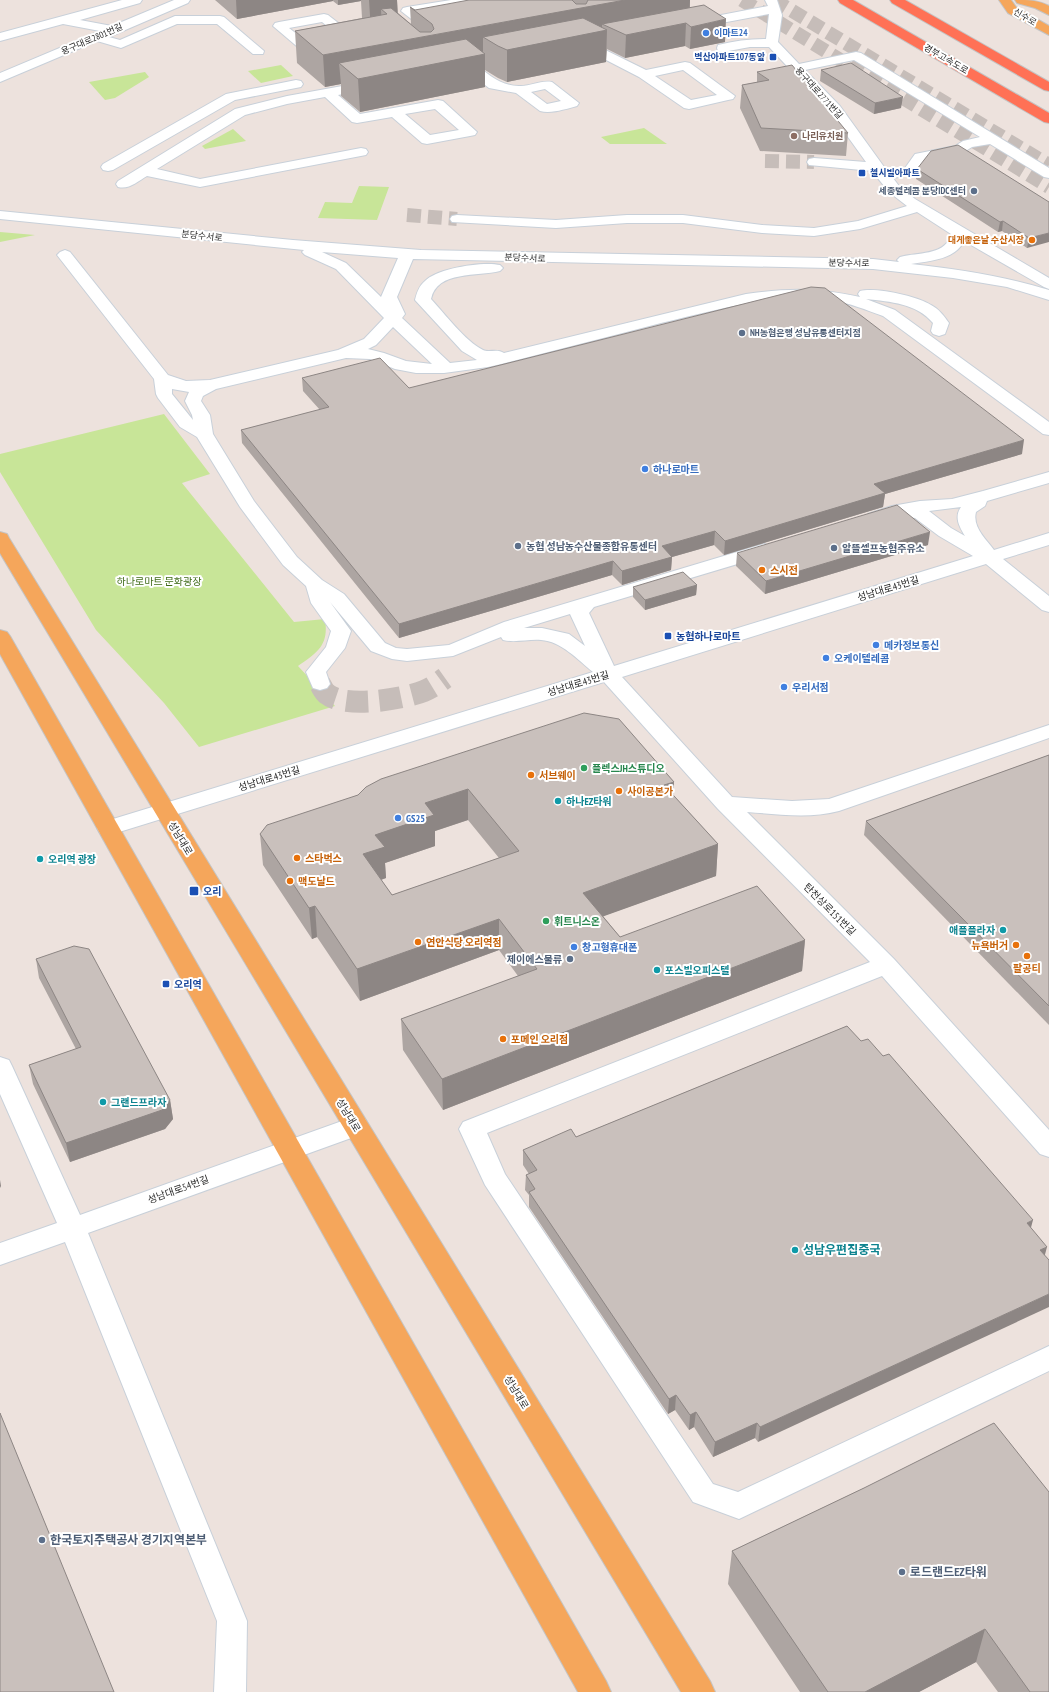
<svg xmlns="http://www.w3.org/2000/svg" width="1049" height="1692" font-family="'PT Sans Narrow','Noto Sans KR',sans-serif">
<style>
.green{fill:#c8e598}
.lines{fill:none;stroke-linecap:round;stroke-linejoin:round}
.minor-tunnel-far1{stroke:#c6bdb9;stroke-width:14;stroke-dasharray:14 7;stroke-linecap:butt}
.minor-tunnel{stroke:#c6bdb9;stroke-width:22;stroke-dasharray:22 11;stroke-linecap:butt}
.highway-tunnel{stroke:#c6bdb9;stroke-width:14;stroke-dasharray:14 7;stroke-linecap:butt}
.minor-casing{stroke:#c8d0d9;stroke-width:2}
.major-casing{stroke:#c4c4c4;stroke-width:2}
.highway-casing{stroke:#c4c4c4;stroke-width:2}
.minor{fill:#fff;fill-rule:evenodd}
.major{fill:#f5a65b;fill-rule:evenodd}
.highway{fill:#ff7156;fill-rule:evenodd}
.wall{fill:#ada5a2;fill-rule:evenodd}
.shaded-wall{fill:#8d8684}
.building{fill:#c9c0bc;stroke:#8d8684;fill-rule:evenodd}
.shop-dot{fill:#3f7fe0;stroke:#fff;stroke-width:1.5}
.transit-dot{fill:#1a4fb4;stroke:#fff;stroke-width:1.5}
.education-dot{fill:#8d6e63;stroke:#fff;stroke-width:1.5}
.service-dot{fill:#5c6f8a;stroke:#fff;stroke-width:1.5}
.food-dot{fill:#e8710a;stroke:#fff;stroke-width:1.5}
.leisure-dot{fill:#2e9e5b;stroke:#fff;stroke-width:1.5}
.culture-dot{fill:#0f9aa8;stroke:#fff;stroke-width:1.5}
.labels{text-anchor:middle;stroke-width:4;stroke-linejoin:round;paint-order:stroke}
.far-street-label{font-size:9px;fill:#2b2b2b;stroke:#fff}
.far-shop-label{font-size:9px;font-weight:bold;fill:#366cbe;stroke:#fff;text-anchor:start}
.far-transit-label{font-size:9px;font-weight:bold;fill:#164399;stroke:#fff;text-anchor:end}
.far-education-label{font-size:9px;font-weight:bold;fill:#785e54;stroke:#fff;text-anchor:start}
.far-service-label{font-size:9px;font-weight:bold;fill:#4e5e75;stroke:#fff;text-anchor:end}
.far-food-label{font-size:9px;font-weight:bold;fill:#c56008;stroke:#fff;text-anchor:end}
.shop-label{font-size:10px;font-weight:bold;fill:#366cbe;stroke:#fff;text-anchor:start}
.service-label{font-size:10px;font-weight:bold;fill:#4e5e75;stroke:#fff;text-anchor:start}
.food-label{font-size:10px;font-weight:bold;fill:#c56008;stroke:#fff;text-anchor:start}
.park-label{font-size:10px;fill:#406b18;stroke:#fff}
.street-label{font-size:10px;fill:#2b2b2b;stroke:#fff}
.transit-label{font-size:10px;font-weight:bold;fill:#164399;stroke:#fff;text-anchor:start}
.leisure-label{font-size:10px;font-weight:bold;fill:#27864d;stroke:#fff;text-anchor:start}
.culture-label{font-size:10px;font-weight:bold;fill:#0d838f;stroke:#fff;text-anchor:start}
.near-culture-label{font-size:12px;font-weight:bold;fill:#0d838f;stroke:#fff;text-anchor:start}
.near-service-label{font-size:12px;font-weight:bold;fill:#4e5e75;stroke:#fff;text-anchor:start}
</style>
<rect width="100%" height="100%" fill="#ede2dd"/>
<g class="green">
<path d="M281,65L293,76L261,83L248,71Z"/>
<path d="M145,72L149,77L115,98L105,100L89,82Z"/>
<path d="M644,128L667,144H610L601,137Z"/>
<path d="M233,129L246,141L205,149L202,146Z"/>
<path d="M359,186L389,187L377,220L318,218L325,202L352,203Z"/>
<path d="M0,232L35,235L0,242Z"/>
<path d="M164,414L210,474L182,483L294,622L325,619C329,645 318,652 298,666L335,706L199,747L164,703L96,630L0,472V454Z"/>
</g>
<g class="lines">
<g class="minor-tunnel-far1">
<path d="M765,161L814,162"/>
<path d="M407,215L457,219"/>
</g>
<path class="minor-tunnel" d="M320,684C322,687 324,692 327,694C345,709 404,699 424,691C432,688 438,683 445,678"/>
<g class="highway-tunnel">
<path d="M742,0L1049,187"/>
<path d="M774,0L1049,165"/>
</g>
<g class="minor-casing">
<g id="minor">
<path d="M122,0H142L140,3L80,20L112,26L174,0H190L188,3L109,37L120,40L175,16H220L224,17L264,51L263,54H253L217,24H177L121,48L97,41L0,82V73L100,31L63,24L0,41V33Z"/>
<path d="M451,0H466L486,16L484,19H476L459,6L418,13L435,26L433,29L420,32L416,31L414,28L419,25L401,11L403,8L407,7Z"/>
<path d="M546,0H580L578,3C567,5 554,10 546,0Z"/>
<path d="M765,0H777L782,15L778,42L799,64L856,52L861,53L1049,168V178L1044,177L990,144L972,147L964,152L925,160L915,174L893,178L899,186L915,199L1049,278V289L1044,287L964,241C955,260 929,261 911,264C958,269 1004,276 1049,290V300L1007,287L953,278L873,269L413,259L397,297L405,314L402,318L450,363L477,360L462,351L415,300C417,292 419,286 425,281C437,268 484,261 500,265L503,268L500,271C478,277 437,270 431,299C445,314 465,341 483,350C489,353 497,348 504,353L746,294C789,288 819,288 860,297L858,294L860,291C876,287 917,296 931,305C939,309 944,316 949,323L945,334L939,336L933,334L931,331L933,323C916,303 891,302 866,299L895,310L1049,422V435L1043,434L883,316C866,310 850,303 831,300C774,292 717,310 661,323C603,338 546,353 488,367L444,373H416L395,369L370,359L346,358L216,389L203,396L201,401L210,415L213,434L254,501L297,557L322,580L344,594L385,643L396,648L407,649L449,645L504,622L757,546L764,544L771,546L773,550L771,554L594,607L589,613L614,666L973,556L939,536L915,518L900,515L874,523L868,522L865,518L868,514L892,506L920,501L952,499L983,491L1049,472V483L987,501L985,506L976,512C972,527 986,539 994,550L1049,533V545L1003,559L1049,596V612L1042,610L986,564L622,677L732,797L792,801L829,799L1049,725V738L839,811C809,819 776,814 747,812L894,959L1049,1130V1157L1040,1154L882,976L487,1133L505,1174L713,1484L738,1492L1049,1346V1371L739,1519L693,1502L485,1185L459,1129L463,1122L870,962L718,809L604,682L116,833L108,835L100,833L97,828L100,823L593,672C578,660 561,641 541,640C528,639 515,643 503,640L501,637L453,656L407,661L392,659L371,651L330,602L351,631L345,648L326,672L330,684L327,688L320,690L313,688L306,672L326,647L331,631L311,603L306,586L283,565L240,507L197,437L180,427L158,398L156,394L154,379L57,255L60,252L65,250L70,252L168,375L186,381L210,380L338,350L364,339L384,318L336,269L305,255L302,252L304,250L0,219V211L293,240L421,250L873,259L899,262L897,260L900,257C918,252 946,256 951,234L917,212L860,229L814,236L762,233L683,223H627L556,228L452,222L450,219L452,216L457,215L556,220L627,215H683L762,225L814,228L858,221L907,206L889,192L872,171L809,165L807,162L809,159L814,158L866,162L830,112L769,47H750L723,52L718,51L717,48L718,45C734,41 750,39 766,39L769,14L695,28L691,27L689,24L691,21L695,20L768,6ZM854,60L980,137L963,141L955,146L915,154L905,168L887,171L840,106L805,70ZM322,252L398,258L381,297L346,263ZM393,327L432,364L406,361L384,353L368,349L376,345ZM172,389L189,392L185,401L192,415L193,420L172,394ZM961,507C954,517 959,526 965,536L951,528L929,511ZM570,614L585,646L569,634L542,628H524Z"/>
<path d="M324,14L328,15L355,36L357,39L355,42H347L322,22L289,28L307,42L323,39L327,40L329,43L327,46L305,50L300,49L273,26L275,23L279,22Z"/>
<path d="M585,40L646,70L685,62L690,63L735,96L733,99L728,100L689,109L684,108L639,77L581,47L579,44L581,41ZM683,70L717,95L691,100L655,76Z"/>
<path d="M469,62L474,63C488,74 501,87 521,86C531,86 541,80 552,82L579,103L577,106C566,109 551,114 540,111L516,93L489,88L464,69L463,66L464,63ZM545,89L561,101L547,104L531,92Z"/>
<path d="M296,80L301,81L303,84L301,87L235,100L113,170L108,171L103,170L101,167L103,164L226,94Z"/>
<path d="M370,81L375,82L377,85L375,88L338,95L360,114L438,100L443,101L477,132L475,135L470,136L427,144L422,143L392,117L357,123L352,122L325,97L287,104L245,115L157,169L200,179L361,148L366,149L368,152L366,155L200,187L147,176C138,181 129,190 118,187L116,184L118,181L235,109L287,96ZM435,109L459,130L430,135L405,114Z"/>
<path d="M0,1057L9,1060L12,1066L80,1215L356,1116L365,1119L369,1126L365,1133L88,1233L247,1621L246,1692H214L217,1621L65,1242L0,1265V1243L57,1223L0,1094Z"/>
</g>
</g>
<g class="major-casing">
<g id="major">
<path d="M999,0H1011L1016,7L1049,26V35L1008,13Z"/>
<path d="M1015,0C1027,0 1038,0 1049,6V15L1035,8L1017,3Z"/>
<path d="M0,532L7,534L9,538L710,1681L715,1692H681L0,553Z"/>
<path d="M0,630L7,632L10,636L606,1681L611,1692H578L0,654Z"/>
</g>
</g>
<g class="highway-casing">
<g id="highway">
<path d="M838,0H853L1049,113V123L1044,122L840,3Z"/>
<path d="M890,0H905L1049,82V91L1044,90L892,3Z"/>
</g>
</g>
<use href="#minor" class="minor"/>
<use href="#major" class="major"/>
<use href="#highway" class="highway"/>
</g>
<g class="wall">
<path d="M215,0H397L398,13L411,24L410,7L415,10L573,1V0H690V8L725,42L690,49L685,46L625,58L607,49L606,62L507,82L498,78L485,70V87L360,112L341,96V84L325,87L297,63L295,31L362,18L361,1L338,5L333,1L237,19Z"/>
<path d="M821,70L901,108L874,114L820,81Z"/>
<path d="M757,72L848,133L846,156L760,151L740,108L742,85L757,82Z"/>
<path d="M917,169L1049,202L1027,248L1002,231L998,232L916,179Z"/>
<path d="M302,378L409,388L1022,454L885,494L883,507L724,555L714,545L672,557L671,570L622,585L612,575L399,638L242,443L241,430L320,410L303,391Z"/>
<path d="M928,545L765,594L736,566L737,553Z"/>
<path d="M697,585L696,595L645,610L633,597V587Z"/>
<path d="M1049,755V1025L864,835L866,821Z"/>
<path d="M674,782L673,795L718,844L716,876L603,916L620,937L805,940L802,971L443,1110L403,1050L401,1019L518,976L499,950L360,1001L317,937L312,939L263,865L260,834L358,795L366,787ZM468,820L499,858L392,895L381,880L386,878L385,863L435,846V831Z"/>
<path d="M36,959L170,1100L173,1119L165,1129L70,1162L33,1084L29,1065L76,1049L39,978Z"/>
<path d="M847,1026L758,1442L755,1438L713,1457L694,1427L689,1430L675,1410L668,1414L529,1207V1195L525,1190L526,1175L529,1174L523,1165V1150L576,1137Z"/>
<path d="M864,1488L1049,1692H998L976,1662L919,1692H800L728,1584L732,1551Z"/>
</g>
<g class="shaded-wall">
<path d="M236,0H333V1L237,19Z"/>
<path d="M338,0H361V1L338,5Z"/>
<path d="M369,0H397L398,28L387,14L381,9L382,30L371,31Z"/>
<path d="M625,0H690L689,19L602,24V31L607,30L606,62L507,82V50L483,37V54H485V87L360,112L358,79L339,63L341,84L325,87L323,55Z"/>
<path d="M726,19L725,42L690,49L691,27Z"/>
<path d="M686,23L685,46L625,58L626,35Z"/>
<path d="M903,97L901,108L874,114L875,103Z"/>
<path d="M1003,221L1002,231L998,232L1000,222Z"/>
<path d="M1049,233V242L1027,248L1029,238Z"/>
<path d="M1024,440L1022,454L885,494L883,507L724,555L725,541L874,484Z"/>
<path d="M715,531L714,545L672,557L671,570L622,585V571L662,546Z"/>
<path d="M930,532L928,545L765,594L766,581Z"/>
<path d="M613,561L612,575L399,638V624Z"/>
<path d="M697,585L696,595L645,610V600Z"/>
<path d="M674,782L672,812L664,785Z"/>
<path d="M468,789V820L435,831V846L385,863L386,878L365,885L363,854L375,835L425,803Z"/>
<path d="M718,844L716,876L582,924L583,893Z"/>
<path d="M315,906L317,937L312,939L309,908Z"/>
<path d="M499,919V950L360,1001L357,969Z"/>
<path d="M805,940L802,971L443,1110L442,1079Z"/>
<path d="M170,1100L173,1119L165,1129L70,1162L66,1143Z"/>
<path d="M0,1180L1,1186L0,1188Z"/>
<path d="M1033,1220L1029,1235L1027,1223Z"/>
<path d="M1047,1247L1043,1262L1040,1250Z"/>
<path d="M1049,1294V1307L758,1442L760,1427Z"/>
<path d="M676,1395L675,1410L668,1414L669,1399Z"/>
<path d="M696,1412L694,1427L689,1430L690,1415Z"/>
<path d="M757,1423L755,1438L713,1457L715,1442Z"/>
<path d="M985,1629L976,1662L919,1692H865Z"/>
</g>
<g class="building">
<path d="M469,0H572L576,4H586L588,0H625L323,55L295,31L387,14L381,9L391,8L420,32H431L434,29L432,24L410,7L415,10Z"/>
<path d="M704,5L726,19L691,27L686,23L626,35L602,24Z"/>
<path d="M583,18L607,30L507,50L498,46L483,37Z"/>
<path d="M466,39L485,54L358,79L339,63Z"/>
<path d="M851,63L903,97L875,103L821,70Z"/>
<path d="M792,65L848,133L761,128L742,85L769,80L757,72Z"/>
<path d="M958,145L1049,202V233L1029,238L1003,221L1000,222L917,169L931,151Z"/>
<path d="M811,287L825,288L1024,440L874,484L885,493L725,541L715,531L662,546L672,557L622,571L613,561L399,624L241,430L329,407L302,378L380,358L409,388Z"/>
<path d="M897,505L930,532L766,581L737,553Z"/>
<path d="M683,572L697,585L645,600L633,587Z"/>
<path d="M584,713L619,719L674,782L664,785L718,844L583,893L620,937L757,886L805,940L442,1079L401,1019L537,969L499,919L357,969L315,906L309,908L260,834L267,825L358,795L366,787L381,779ZM468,789L519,851L392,895L363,854L385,847L375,835L434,815L425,803Z"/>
<path d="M1049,755V1006L866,821Z"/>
<path d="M74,946L89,949L170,1100L162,1110L66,1143L29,1065L81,1047L36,959Z"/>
<path d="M847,1026L861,1041L868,1039L883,1056L889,1054L1033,1220L1027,1223L1047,1247L1040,1250L1049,1260V1294L760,1427L757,1423L715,1442L696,1412L690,1415L676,1395L669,1399L529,1192L535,1189L526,1175L537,1170L523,1150L571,1129L576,1137Z"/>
<path d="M0,1413L114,1692H0Z"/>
<path d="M994,1423L1049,1492V1692H1030L985,1629L865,1692H828L732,1551L864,1488Z"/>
</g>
<g class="shop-dot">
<circle cx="706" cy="33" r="4"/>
<circle cx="645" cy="469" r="4"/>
<circle cx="876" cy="645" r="4"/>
<circle cx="826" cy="658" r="4"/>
<circle cx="784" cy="687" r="4"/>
<circle cx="398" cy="818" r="4"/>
<circle cx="574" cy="947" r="4"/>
</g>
<g class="transit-dot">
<rect x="769" y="53" width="8" height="8" rx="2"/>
<rect x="858" y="169" width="8" height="8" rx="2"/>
<rect x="664" y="632" width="8" height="8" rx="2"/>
<rect x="189" y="886" width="10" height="10" rx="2"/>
<rect x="162" y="980" width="8" height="8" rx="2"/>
</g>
<circle class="education-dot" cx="794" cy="136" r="4"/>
<g class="service-dot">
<circle cx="974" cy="191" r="4"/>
<circle cx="742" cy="333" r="4"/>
<circle cx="518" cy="546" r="4"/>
<circle cx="834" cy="548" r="4"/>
<circle cx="570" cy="959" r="4"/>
<circle cx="42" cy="1540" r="4"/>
<circle cx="902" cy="1572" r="4"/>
</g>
<g class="food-dot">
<circle cx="1032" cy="240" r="4"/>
<circle cx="762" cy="570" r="4"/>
<circle cx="531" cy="775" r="4"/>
<circle cx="619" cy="791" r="4"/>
<circle cx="297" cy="858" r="4"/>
<circle cx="290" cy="881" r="4"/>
<circle cx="418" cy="942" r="4"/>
<circle cx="1016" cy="945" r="4"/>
<circle cx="1027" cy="956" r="4"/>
<circle cx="503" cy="1039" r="4"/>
</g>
<g class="leisure-dot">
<circle cx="584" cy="768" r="4"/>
<circle cx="546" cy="921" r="4"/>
</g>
<g class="culture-dot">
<circle cx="558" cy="801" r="4"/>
<circle cx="40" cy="859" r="4"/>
<circle cx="1003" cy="930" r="4"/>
<circle cx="657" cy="970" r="4"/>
<circle cx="103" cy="1102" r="4"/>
<circle cx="795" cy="1250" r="4"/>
</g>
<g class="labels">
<g class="far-street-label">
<text transform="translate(1025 17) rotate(31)" y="3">신수로</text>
<text transform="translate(92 39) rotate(-23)" y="3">용구대로2801번길</text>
<text transform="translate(946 59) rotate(30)" y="3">경부고속도로</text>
<text transform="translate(819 93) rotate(48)" y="3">용구대로2771번길</text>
<text transform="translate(202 236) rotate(6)" y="3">분당수서로</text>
<text transform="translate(525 258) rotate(2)" y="3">분당수서로</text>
<text transform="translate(849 263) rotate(1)" y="3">분당수서로</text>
</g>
<g class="far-shop-label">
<text x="714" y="36">이마트24</text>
</g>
<g class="far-transit-label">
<text x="765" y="60">벽산아파트107동앞</text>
<text x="870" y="176" text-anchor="start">첼시빌아파트</text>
</g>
<g class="far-education-label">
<text x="802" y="139">나리유치원</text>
</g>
<g class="far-service-label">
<text x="966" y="194">세종텔레콤 분당IDC센터</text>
<text x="750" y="336" text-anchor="start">NH농협은행 성남유통센터지점</text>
</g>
<g class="far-food-label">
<text x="1024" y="243">대게좋은날 수산시장</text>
</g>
<g class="shop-label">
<text x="653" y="473">하나로마트</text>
<text x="884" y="649">메카정보통신</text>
<text x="834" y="662">오케이텔레콤</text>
<text x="792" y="691">우리서점</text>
<text x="406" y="822">GS25</text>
<text x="582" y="951">창고형휴대폰</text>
</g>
<g class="service-label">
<text x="526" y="550">농협 성남농수산물종합유통센터</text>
<text x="842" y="552">알뜰셀프농협주유소</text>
<text x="562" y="963" text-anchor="end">제이에스물류</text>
</g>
<g class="food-label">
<text x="770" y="574">스시전</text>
<text x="539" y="779">서브웨이</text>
<text x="627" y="795">사이공본가</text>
<text x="305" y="862">스타벅스</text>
<text x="298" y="885">맥도날드</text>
<text x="426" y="946">연안식당 오리역점</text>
<text x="1008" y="949" text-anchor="end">뉴욕버거</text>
<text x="1027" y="972" text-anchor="middle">팔공티</text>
<text x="511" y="1043">포메인 오리점</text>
</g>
<g class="park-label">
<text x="159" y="585">하나로마트 문화광장</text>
</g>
<g class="street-label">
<text transform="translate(888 588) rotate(-17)" y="4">성남대로43번길</text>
<text transform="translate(578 683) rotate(-17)" y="4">성남대로43번길</text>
<text transform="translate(269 778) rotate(-17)" y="4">성남대로43번길</text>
<text transform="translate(181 838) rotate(59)" y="4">성남대로</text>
<text transform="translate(830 909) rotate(45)" y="4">탄천상로151번길</text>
<text transform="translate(349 1115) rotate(59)" y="4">성남대로</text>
<text transform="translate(178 1189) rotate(-20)" y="4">성남대로54번길</text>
<text transform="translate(517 1392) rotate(59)" y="4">성남대로</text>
</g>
<g class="transit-label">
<text x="676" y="640">농협하나로마트</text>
<text x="203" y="895">오리</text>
<text x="174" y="988">오리역</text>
</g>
<g class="leisure-label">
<text x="592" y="772">플렉스JH스튜디오</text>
<text x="554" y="925">휘트니스온</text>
</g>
<g class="culture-label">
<text x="566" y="805">하나EZ타워</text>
<text x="48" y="863">오리역 광장</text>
<text x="995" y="934" text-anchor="end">애플플라자</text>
<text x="665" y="974">포스빌오피스텔</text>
<text x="111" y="1106">그랜드프라자</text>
</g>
<g class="near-culture-label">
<text x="803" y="1254">성남우편집중국</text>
</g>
<g class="near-service-label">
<text x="50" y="1544">한국토지주택공사 경기지역본부</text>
<text x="910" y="1576">로드랜드EZ타워</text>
</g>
</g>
</svg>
